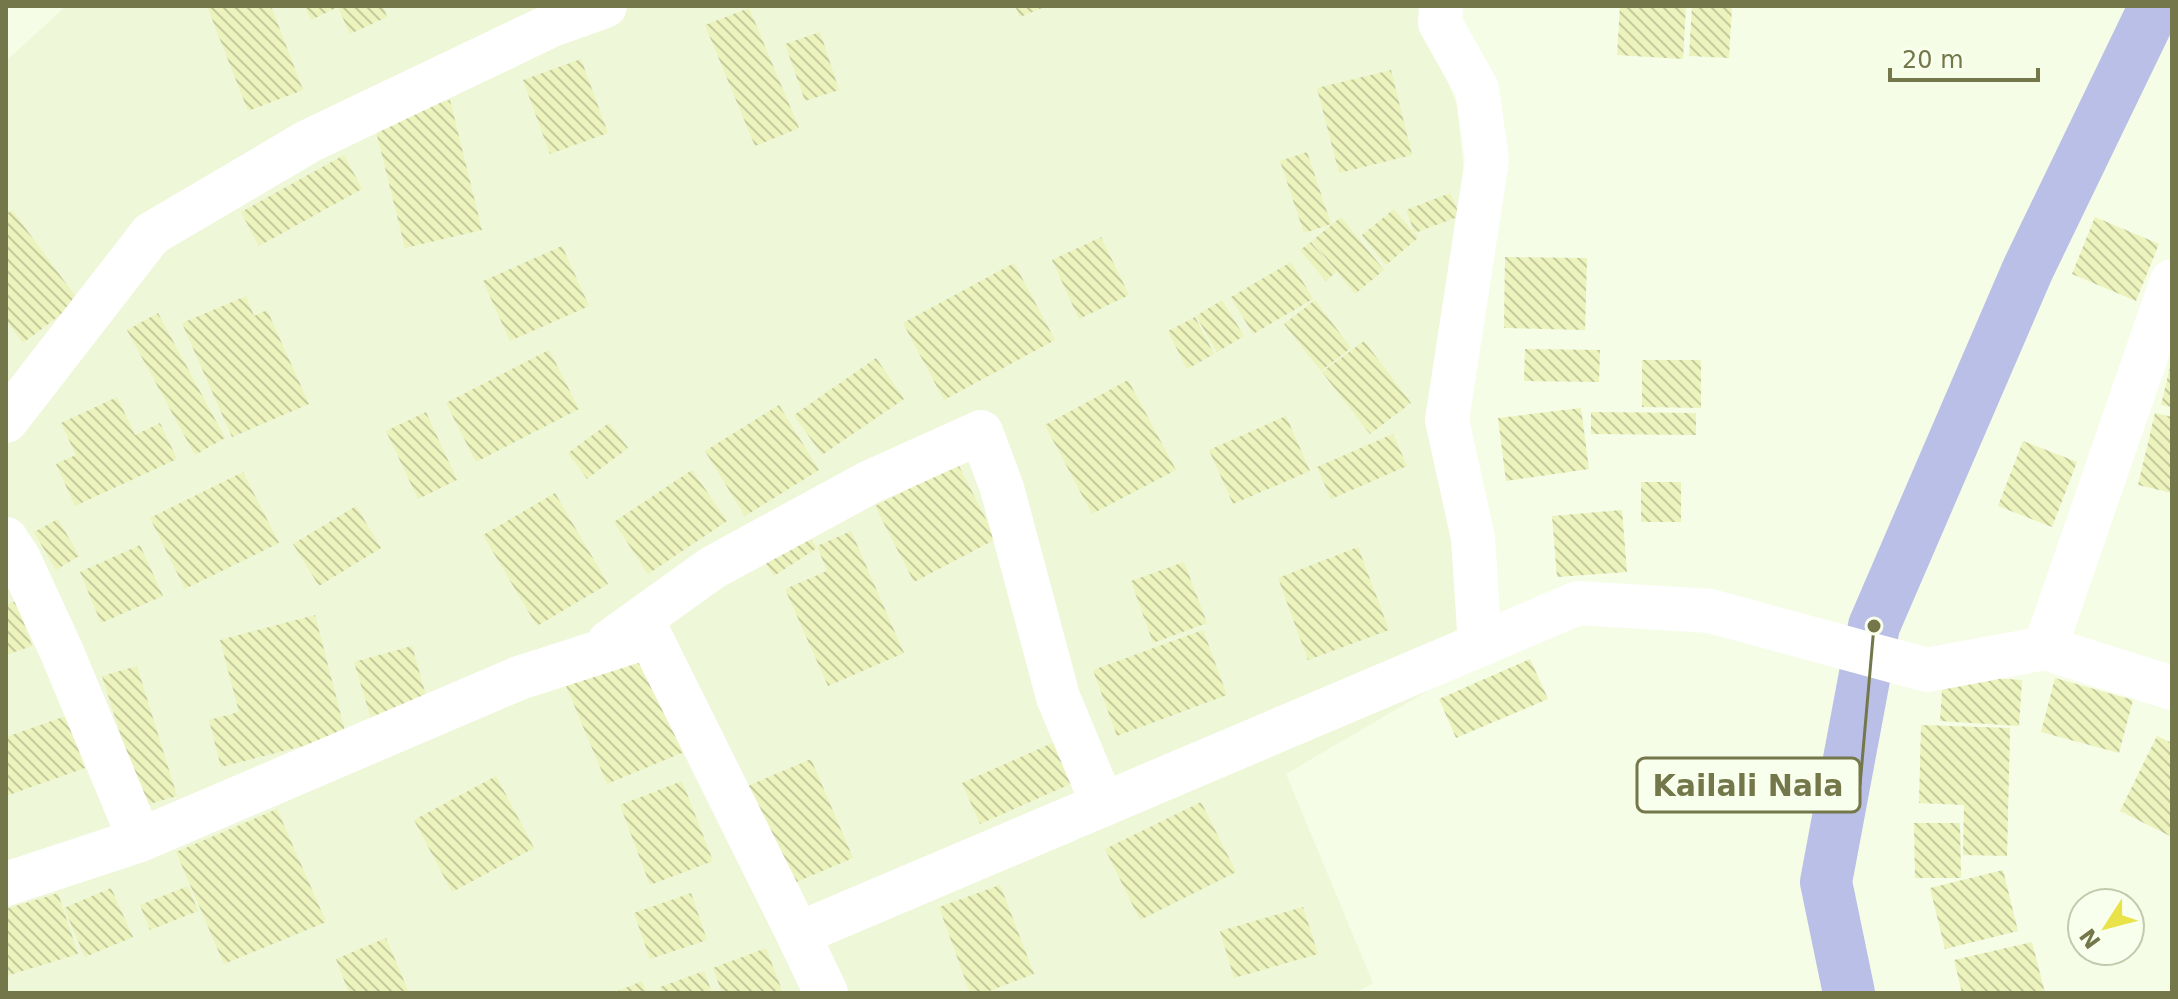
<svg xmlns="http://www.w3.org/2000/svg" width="2178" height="999" font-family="'DejaVu Sans',sans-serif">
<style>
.residential{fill:#eef7d7}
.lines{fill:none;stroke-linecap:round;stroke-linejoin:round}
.canal{stroke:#babfe7;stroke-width:52}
.building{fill:url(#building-back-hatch)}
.street{stroke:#fff;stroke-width:44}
.leader{fill:none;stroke:#73774a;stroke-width:3}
.callout-dot{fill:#73774a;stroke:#f9ffed;stroke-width:3}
.callout{fill:#f9ffed;stroke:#73774a;stroke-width:3}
.callout-label{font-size:30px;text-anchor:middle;font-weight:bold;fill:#73774a}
</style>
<defs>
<pattern id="building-back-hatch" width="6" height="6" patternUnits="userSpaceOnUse" patternTransform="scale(2)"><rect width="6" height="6" fill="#ecf3bd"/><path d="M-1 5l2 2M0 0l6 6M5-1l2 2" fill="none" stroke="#c4ca9c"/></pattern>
</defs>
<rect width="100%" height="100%" fill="#f5fde6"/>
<path class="residential" d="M66,6H1426L1424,20L1457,106L1466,191L1451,315L1475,663L1286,774L1373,983L1355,993H6V61Z"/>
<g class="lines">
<path class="canal" d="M1849,993L1826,882L1874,626L2028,269L2155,6"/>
</g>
<g class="building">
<path d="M207,6H271L303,90L248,111Z"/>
<path d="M304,6H383L387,17L350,34L338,7L311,20Z"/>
<path d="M1015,6H1047L1020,17Z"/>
<path d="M1620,6H1686L1683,59L1617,55Z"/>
<path d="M1692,6H1732L1729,58L1689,56Z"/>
<path d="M749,8L799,128L755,146L705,25Z"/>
<path d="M820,32L839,90L805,101L785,44Z"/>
<path d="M581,59L608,133L550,154L523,80Z"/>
<path d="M1391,70L1412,155L1339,173L1317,88Z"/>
<path d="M450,100L482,230L405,248L373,119Z"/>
<path d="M1307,152L1331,224L1304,233L1280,161Z"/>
<path d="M344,155L362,189L259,246L241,212Z"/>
<path d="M1450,193L1460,216L1415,233L1406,210Z"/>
<path d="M1394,209L1418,238L1386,265L1362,235Z"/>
<path d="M12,210L79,301L23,343L6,320V214Z"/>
<path d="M1341,217L1384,270L1355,294L1312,241Z"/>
<path d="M2095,217L2159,244L2136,301L2072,274Z"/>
<path d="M1101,237L1129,295L1079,319L1052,260Z"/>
<path d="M1311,242L1336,272L1326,281L1300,250Z"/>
<path d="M562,246L589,306L510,341L483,281Z"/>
<path d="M1505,257L1587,258L1585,330L1504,328Z"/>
<path d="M1291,262L1313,299L1253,334L1231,297Z"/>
<path d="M1014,263L1055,340L944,400L903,323Z"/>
<path d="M246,296L254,316L267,310L309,404L232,437L182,323Z"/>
<path d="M1222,300L1244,336L1217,352L1196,316Z"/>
<path d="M1315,300L1351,348L1321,371L1284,324Z"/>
<path d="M158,313L225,438L195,455L127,330Z"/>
<path d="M1195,317L1214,354L1187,369L1168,331Z"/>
<path d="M1364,341L1411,403L1370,434L1322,372Z"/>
<path d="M1525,349L1600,350L1599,382L1524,381Z"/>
<path d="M549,350L579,409L476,462L446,403Z"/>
<path d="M876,358L904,399L822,455L794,415Z"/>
<path d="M1642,360H1701V408L1642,407Z"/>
<path d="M2171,363H2172V407L2161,405Z"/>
<path d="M1128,380L1176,470L1092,514L1045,425Z"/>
<path d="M117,397L135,435L160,423L177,459L75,506L56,464L76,455L61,423Z"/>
<path d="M779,405L819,470L745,516L705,451Z"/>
<path d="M1581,408L1589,469L1506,481L1498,418Z"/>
<path d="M426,412L457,480L418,499L386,431Z"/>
<path d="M1591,412L1696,413V435L1591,434Z"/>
<path d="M2155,413L2172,417V493L2138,485Z"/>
<path d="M1286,416L1310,471L1233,504L1209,450Z"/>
<path d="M609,423L628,448L587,479L568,453Z"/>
<path d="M1393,434L1407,466L1331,499L1317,467Z"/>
<path d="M2023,441L2077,462L2052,527L1998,506Z"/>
<path d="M958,464L996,539L914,582L875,506Z"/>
<path d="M692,470L727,521L648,574L614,522Z"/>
<path d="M243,472L279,543L185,589L150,518Z"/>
<rect x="1641" y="482" width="40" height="40"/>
<path d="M555,493L608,584L537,626L483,535Z"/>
<path d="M356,506L381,548L319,586L293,544Z"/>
<path d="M1622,510L1627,572L1557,577L1552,516Z"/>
<path d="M58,519L79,556L56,570L34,532Z"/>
<path d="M802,524L817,548L774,576L758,552Z"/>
<path d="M851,531L904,653L828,686L785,589L827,571L817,546Z"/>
<path d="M140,545L163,596L101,623L80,572Z"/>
<path d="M1358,547L1389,630L1308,660L1278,578Z"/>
<path d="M1184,562L1207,623L1153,643L1131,581Z"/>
<path d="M16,601L32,646L6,655V605Z"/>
<path d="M315,615L346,735L221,767L209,720L239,712L220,640Z"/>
<path d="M1203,630L1227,695L1117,736L1093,670Z"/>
<path d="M412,646L429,706L372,722L354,662Z"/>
<path d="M641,650L684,752L607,784L564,681Z"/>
<path d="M1530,659L1548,699L1456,738L1439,699Z"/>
<path d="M137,666L177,796L143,806L102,676Z"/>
<path d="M1943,675L2022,680L2019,726L1940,721Z"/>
<path d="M2055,678L2133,700L2119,753L2041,732Z"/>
<path d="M66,716L85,768L6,796V737Z"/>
<path d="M1921,725L2010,728L2007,856L1963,855L1964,805L1919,803Z"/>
<path d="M2157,736L2172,743V837L2120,811Z"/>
<path d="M1059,740L1077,781L980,824L962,783Z"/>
<path d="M811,759L853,858L780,889L738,790Z"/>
<path d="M496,776L534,848L452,892L414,820Z"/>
<path d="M682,781L713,861L650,885L620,805Z"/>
<path d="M1201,802L1236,872L1140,920L1105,849Z"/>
<path d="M277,809L326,922L224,964L176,852Z"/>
<path d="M1914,823H1960L1961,878H1915Z"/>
<path d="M2003,870L2018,931L1945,949L1930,888Z"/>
<path d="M1000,885L1034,974L984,993H970L939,907Z"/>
<path d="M188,886L198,911L150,930L140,905Z"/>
<path d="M111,888L133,937L85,957L64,908Z"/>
<path d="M58,893L78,954L6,976V909Z"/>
<path d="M691,893L707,940L650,959L634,913Z"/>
<path d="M1303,907L1318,954L1234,978L1220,931Z"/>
<path d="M386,938L409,993H349L336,959Z"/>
<path d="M2032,942L2045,993H1962L1954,960Z"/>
<path d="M766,948L783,993H722L713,968Z"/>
<path d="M704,971L712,993H662L660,987Z"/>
<path d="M642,981L647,993H613Z"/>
</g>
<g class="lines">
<g class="street">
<path d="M1441,6L1440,23L1477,89L1487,160L1447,420L1473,538L1480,645"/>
<path d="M6,421L151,234L309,141L552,25L605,6"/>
<path d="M6,539L19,559L61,650L140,840"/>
<path d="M609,642L712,568L868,483L981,432L1002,488L1058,697L1103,805"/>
<path d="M2045,648L2172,281"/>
<path d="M6,884L140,840L519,678L650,636L798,934"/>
<path d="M826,993L798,934L1578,603L1710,611L1927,670L2045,648L2172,688"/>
</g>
</g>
<path class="leader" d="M1874 626L1860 785"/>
<circle class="callout-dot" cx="1874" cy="626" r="8"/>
<rect class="callout" x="1637" y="758" width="223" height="54" rx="8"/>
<g class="callout-label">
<text x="1748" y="796">Kailali Nala</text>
</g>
<rect width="2178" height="999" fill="none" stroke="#73774a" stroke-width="16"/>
<g transform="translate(2106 927) rotate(234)"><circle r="38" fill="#f9ffed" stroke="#c3c9ac" stroke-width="2"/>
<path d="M0-6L14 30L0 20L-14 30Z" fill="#e9e349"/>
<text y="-12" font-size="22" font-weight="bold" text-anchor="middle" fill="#73774a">N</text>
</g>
<path d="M1890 68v12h148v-12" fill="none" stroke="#73774a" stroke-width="4"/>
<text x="1902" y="68" font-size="24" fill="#73774a" stroke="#f9ffed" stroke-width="6" paint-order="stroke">20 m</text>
</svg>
